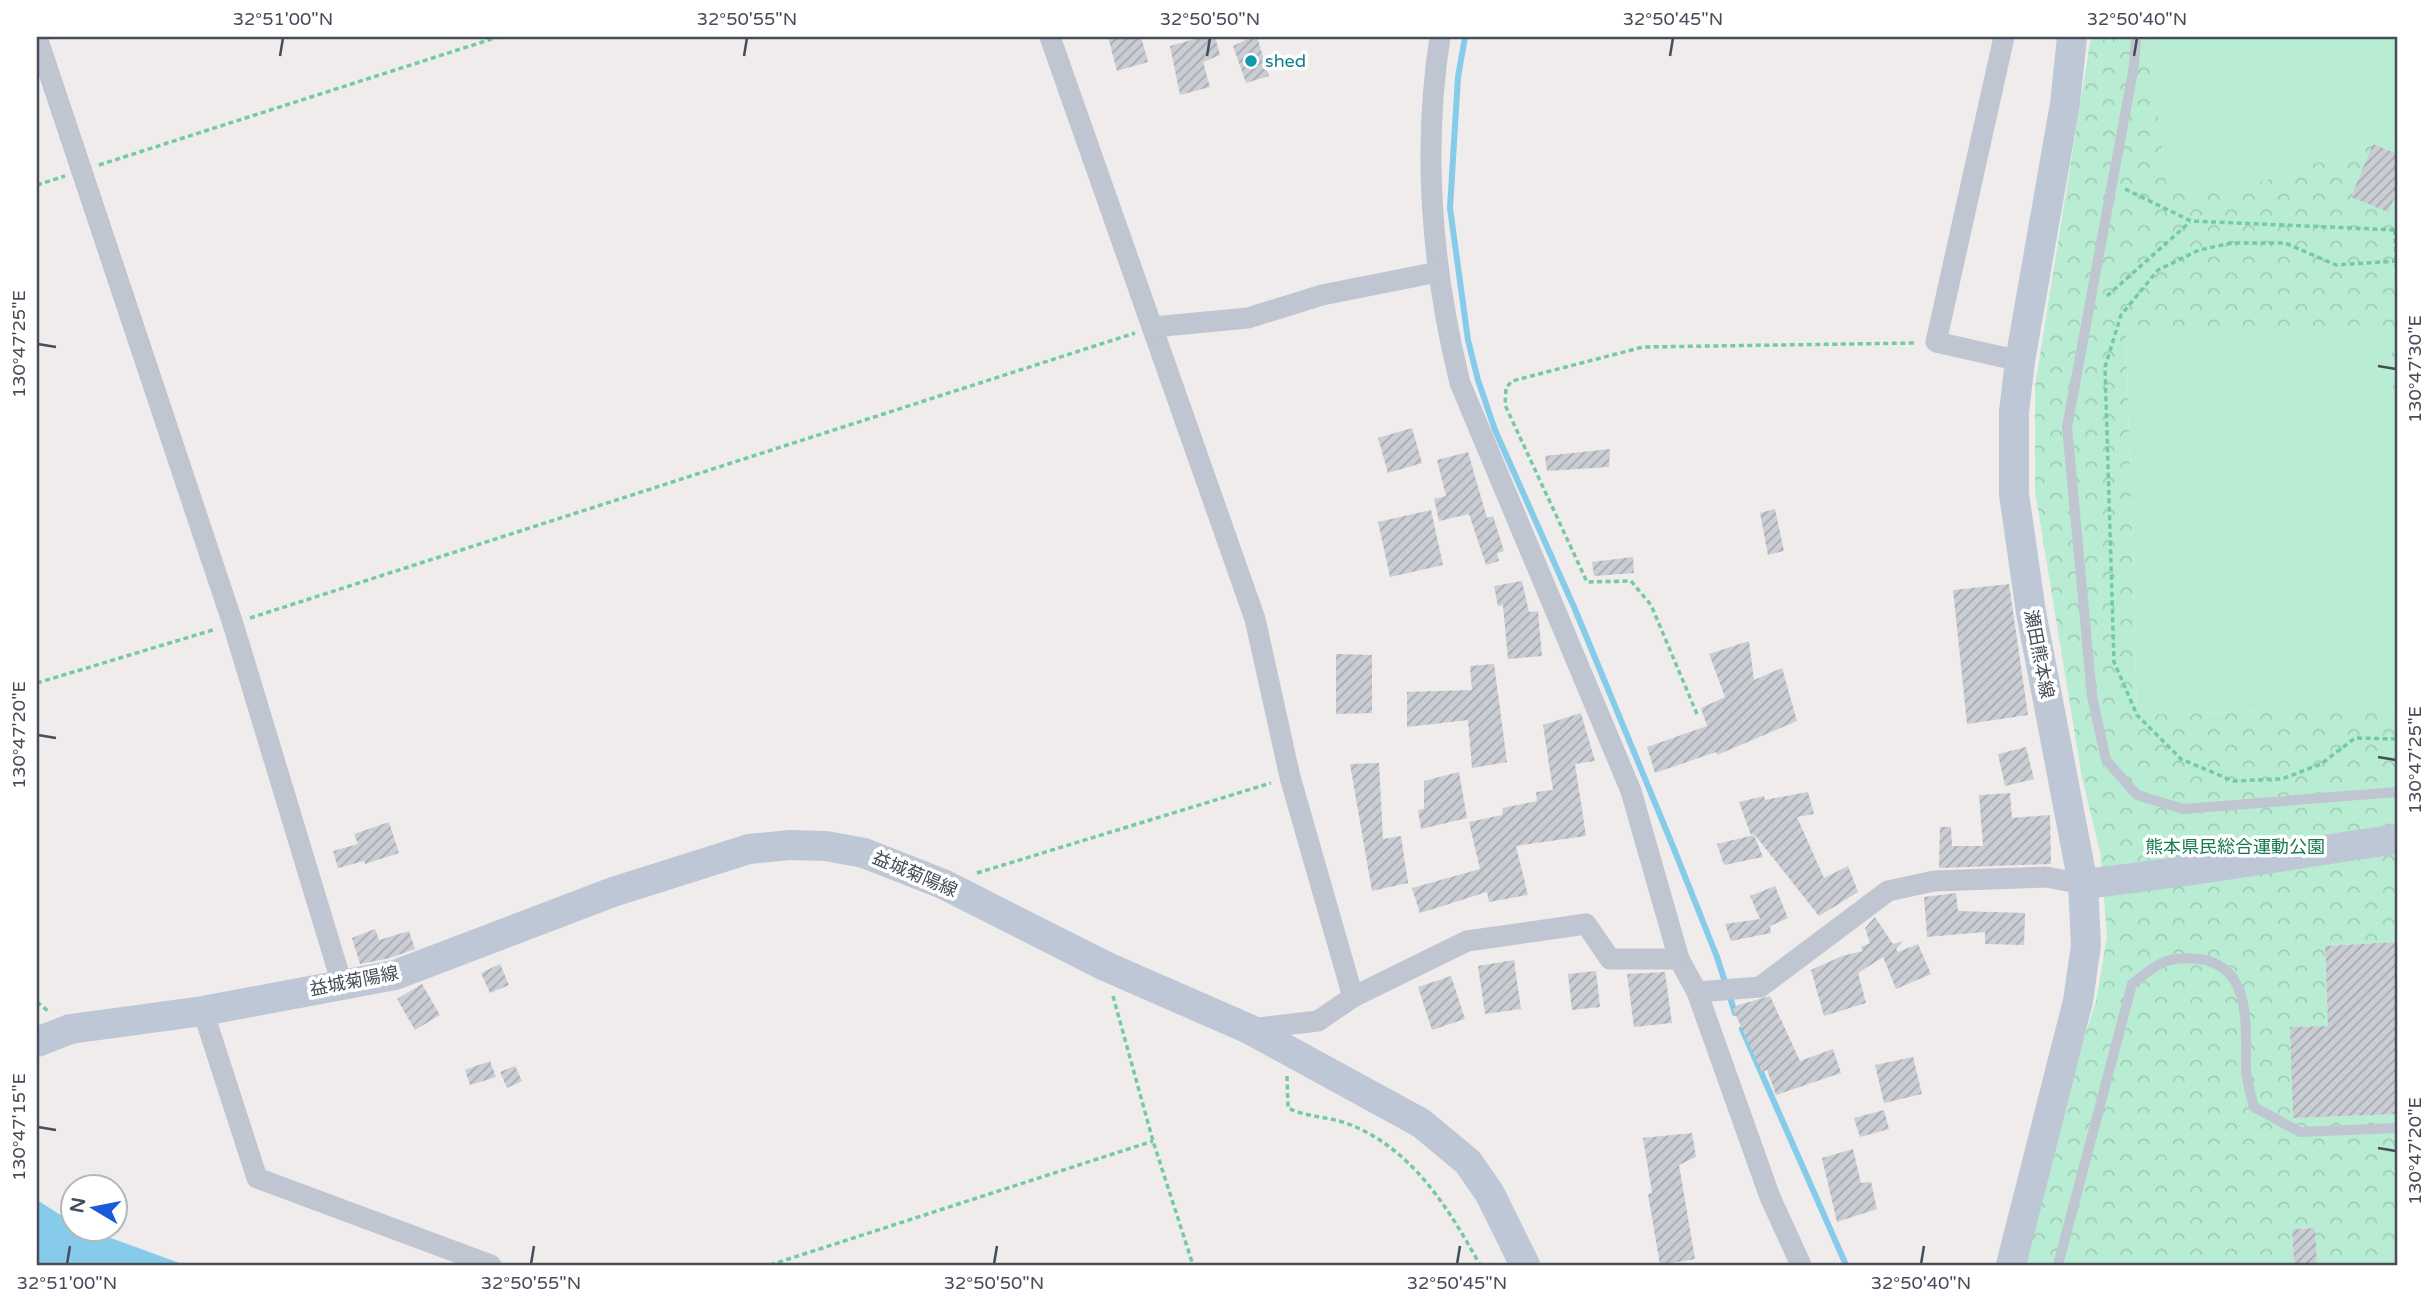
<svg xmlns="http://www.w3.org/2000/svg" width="2434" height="1302" font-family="'Varela Round','Noto Sans JP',sans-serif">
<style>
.green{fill:#b9edd3}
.park{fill:url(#park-crowns)}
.water{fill:#86cbea}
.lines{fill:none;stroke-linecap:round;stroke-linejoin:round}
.stream{stroke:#86cbea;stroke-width:6}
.building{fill:url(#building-hatch)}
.path{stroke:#72caa8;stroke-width:3.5;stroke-dasharray:5 3.5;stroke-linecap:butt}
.lane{stroke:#bfc6d1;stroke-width:10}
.street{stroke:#bfc6d1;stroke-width:21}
.secondary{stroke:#bec7d5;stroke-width:30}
.ticks{fill:none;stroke:#444d59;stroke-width:2.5}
.culture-dot{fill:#0f9aa8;stroke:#fff;stroke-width:2.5}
.labels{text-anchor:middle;stroke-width:7;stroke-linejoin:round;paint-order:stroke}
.culture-label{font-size:18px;fill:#0d838f;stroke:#fff;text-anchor:start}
.street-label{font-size:18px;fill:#444d59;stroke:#fff}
.park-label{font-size:18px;fill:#177852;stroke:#fff}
.neatline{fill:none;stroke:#444d59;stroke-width:2.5}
.ticks-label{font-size:18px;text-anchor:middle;fill:#444d59}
</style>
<defs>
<pattern id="park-crowns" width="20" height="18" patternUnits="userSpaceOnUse" patternTransform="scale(1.75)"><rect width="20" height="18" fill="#b9edd3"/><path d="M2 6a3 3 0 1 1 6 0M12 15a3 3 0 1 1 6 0" fill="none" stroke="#a0cdb7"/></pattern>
<pattern id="building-hatch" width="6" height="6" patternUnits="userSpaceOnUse" patternTransform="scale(1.75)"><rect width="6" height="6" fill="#cbcdd4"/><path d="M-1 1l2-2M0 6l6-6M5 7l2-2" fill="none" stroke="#a6a9af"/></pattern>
</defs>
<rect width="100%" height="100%" fill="#efeceb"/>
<g class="green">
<path d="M2148,37H2397V136L2233,191L2167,186Z"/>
<path d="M2392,329L2397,497V707L2137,715L2126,335Z"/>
</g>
<path class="park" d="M2091,37H2148L2167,186L2233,191L2397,136V497L2391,329L2126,335L2137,715L2397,707V942L2325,946L2327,1011L2397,1008V1024L2291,1027L2293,1118L2397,1114V1265H2317L2315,1228L2292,1229L2294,1265H2026L2073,1073L2096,1001L2107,936L2100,852L2082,778L2035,491V386Z"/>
<path class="water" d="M37,1200L73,1223L74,1228L86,1229L185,1265H37Z"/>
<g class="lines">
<g class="stream">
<path d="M1465,37L1458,77L1450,208L1468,340L1478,380L1495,430L1574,607L1672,844L1717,957L1735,1013"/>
<path d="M1742,1029L1846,1265"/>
</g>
</g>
<g class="building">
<path d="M1108,37H1141L1148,62L1117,71Z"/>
<path d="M1202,37H1215L1220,55L1203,62L1210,87L1180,95L1170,46Z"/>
<path d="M1252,37H1257L1269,76L1246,83L1233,46Z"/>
<path d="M2373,144L2397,154V191L2388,212L2351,197Z"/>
<path d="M1412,428L1422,463L1388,473L1378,438Z"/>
<path d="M1610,449L1609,467L1547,471L1545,456Z"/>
<path d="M1468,452L1487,518L1493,516L1504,551L1497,553L1499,561L1486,565L1469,514L1439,521L1434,499L1446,496L1437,460Z"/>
<path d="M1775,509L1784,551L1768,555L1760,513Z"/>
<path d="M1431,510L1443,565L1390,577L1378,522Z"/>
<path d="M1633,557L1634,573L1594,576L1592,562Z"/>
<path d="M1522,581L1529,612L1538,611L1542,656L1508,659L1503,605L1498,606L1494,586Z"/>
<path d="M2009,584L2028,715L1967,724L1953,590Z"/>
<path d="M1749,641L1754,680L1782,668L1797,721L1717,755L1716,752L1655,773L1647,747L1707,726L1701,708L1725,697L1709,654Z"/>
<path d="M1336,654L1372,655V713L1336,714Z"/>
<path d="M1494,664L1507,762L1472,768L1468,720L1407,727V692L1472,690L1470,666Z"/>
<path d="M1581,713L1595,761L1575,764L1586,836L1516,846L1528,895L1489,902L1487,892L1420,913L1412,888L1480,869L1469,822L1502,815L1503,808L1537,801L1536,792L1553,790L1543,725Z"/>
<path d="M2026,747L2034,779L2005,786L1998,754Z"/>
<path d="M1379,763L1383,839L1401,836L1408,883L1372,891L1350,764Z"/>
<path d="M1459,772L1467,818L1421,829L1418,810L1424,809V781Z"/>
<path d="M1808,792L1814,814L1797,817L1824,878L1848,866L1858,892L1819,916L1754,834L1751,835L1739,802L1764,796L1765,800Z"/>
<path d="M2010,793L2012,818L2050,815L2051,864L1939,868L1940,827H1951L1952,846H1983L1979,795Z"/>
<path d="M389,822L399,853L365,864L364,861L338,868L333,851L358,844L354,834Z"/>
<path d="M1754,835L1763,857L1724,865L1717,844Z"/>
<path d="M1775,886L1788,918L1770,926L1771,933L1731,941L1725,924L1760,919L1750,896Z"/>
<path d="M1956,893L1958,911L2025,913L2024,945L1985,944V932L1927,937L1924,897Z"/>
<path d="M1875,917L1893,944L1903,941L1896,949L1898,952L1918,944L1931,974L1896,989L1883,957L1858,973L1866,1003L1824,1016L1811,970L1842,956L1863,951L1861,947L1870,943L1865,928Z"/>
<path d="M375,929L379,940L409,931L415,949L390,958L360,964L352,938Z"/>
<path d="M2397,942V1114L2293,1118L2290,1027L2328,1026L2325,946Z"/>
<path d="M1514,960L1521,1009L1485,1014L1478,966Z"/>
<path d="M500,964L509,985L490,993L481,973Z"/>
<path d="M1596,971L1600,1007L1572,1010L1568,974Z"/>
<path d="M1665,972L1672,1023L1634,1027L1627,974Z"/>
<path d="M1451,976L1465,1019L1432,1030L1418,987Z"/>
<path d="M422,984L440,1015L415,1030L397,999Z"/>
<path d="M1770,996L1800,1061L1833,1049L1841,1073L1776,1095L1767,1070L1762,1072L1732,1007Z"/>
<path d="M1913,1057L1922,1094L1884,1103L1875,1065Z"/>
<path d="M490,1061L496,1077L470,1085L465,1070Z"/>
<path d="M515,1066L522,1081L507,1088L500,1072Z"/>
<path d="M1884,1110L1889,1129L1860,1137L1854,1118Z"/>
<path d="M1692,1133L1696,1157L1679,1165L1695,1259L1660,1265L1648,1194L1652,1193L1643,1138Z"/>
<path d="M1853,1149L1861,1183L1871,1182L1877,1209L1837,1222L1822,1158Z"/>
<path d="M2315,1228L2317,1265H2294L2292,1229Z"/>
</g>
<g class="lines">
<g class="path">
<path d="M99,165L498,37"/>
<path d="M37,185L65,176"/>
<path d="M2125,189L2191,221L2397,230"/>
<path d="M2395,230L2397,287"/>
<path d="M2397,261L2336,265L2285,243H2232L2199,250L2158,270L2121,315L2105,367L2114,662L2137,715L2181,759L2233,781L2282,779L2321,764L2355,738L2397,739"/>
<path d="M2107,296L2190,222"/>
<path d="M250,618L1135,333"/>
<path d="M37,683L216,629"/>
<path d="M1697,714L1651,605L1631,581L1587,582L1505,405L1506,388L1512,381L1643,347L1917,343"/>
<path d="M977,873L1271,783"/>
<path d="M1113,996L1153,1141L1193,1265"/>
<path d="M37,1002L49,1012"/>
<path d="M1287,1076L1288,1108C1308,1118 1330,1116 1351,1125C1413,1150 1449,1209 1480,1265"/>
<path d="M770,1265L1153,1141"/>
</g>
<g class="lane">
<path d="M2136,37L2134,66L2067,427L2092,696L2106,760L2137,795L2183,809L2397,792"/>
<path d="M2058,1265L2132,984C2156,965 2166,955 2199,959C2254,966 2245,1030 2246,1070C2247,1083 2251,1096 2254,1107L2300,1132L2397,1128"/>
</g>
<g class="street">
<path d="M37,37L233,624L342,984"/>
<path d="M1050,37L1255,619L1290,777L1353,997"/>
<path d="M1440,37C1422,152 1432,269 1460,383L1631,791L1679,959L1697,992L1770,1197L1801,1265"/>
<path d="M2004,37L1936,342L2020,361"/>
<path d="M1153,327L1248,318L1322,295L1438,272"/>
<path d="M1697,992L1760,987L1888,891L1934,881L2046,877L2083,884"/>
<path d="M203,1011L257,1178L491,1265"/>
<path d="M1249,1029L1318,1021L1353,997L1467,941L1586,924L1610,959H1679"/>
</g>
<g class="secondary">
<path d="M2083,884C2188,873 2292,854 2397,839"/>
<path d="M37,1042L70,1029L203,1011L395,975L613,892L749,849L790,845L826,846L864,853L943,884L1105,966L1249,1029L1421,1123L1468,1162L1490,1194L1525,1265"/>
<path d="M2011,1265L2078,1001L2086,945L2083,884L2031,612L2014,494V412L2020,361L2065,104L2072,37"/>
</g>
</g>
<path class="ticks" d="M280,56L283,38M744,56L747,38M1207,56L1210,38M1670,56L1673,38M2134,56L2137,38M38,344L56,347M2378,366L2396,369M38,735L56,738M2378,757L2396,760M38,1127L56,1130M2378,1148L2396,1151M67,1264L70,1246M531,1264L534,1246M994,1264L997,1246M1457,1264L1460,1246M1921,1264L1924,1246"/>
<circle class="culture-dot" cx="1251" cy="61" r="7"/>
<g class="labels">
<g class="culture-label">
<text x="1265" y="67">shed</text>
</g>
<g class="street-label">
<text transform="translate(2039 654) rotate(79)" y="6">瀬田熊本線</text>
<text transform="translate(915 874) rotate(23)" y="6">益城菊陽線</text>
<text transform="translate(354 981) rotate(-11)" y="6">益城菊陽線</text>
</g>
<g class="park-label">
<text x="2235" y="853">熊本県民総合運動公園</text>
</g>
</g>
<rect width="2434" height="1302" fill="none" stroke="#ffffff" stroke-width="77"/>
<g transform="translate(94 1208) rotate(280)"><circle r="33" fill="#ffffff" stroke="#b4b8bd" stroke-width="2"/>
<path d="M0-5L12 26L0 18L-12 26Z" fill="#1b5ad9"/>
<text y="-10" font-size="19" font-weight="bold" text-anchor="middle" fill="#444d59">N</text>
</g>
<rect x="38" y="38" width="2358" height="1226" class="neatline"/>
<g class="ticks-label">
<text x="283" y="25">32°51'00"N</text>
<text x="747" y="25">32°50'55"N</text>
<text x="1210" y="25">32°50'50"N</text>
<text x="1673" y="25">32°50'45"N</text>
<text x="2137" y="25">32°50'40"N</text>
<text transform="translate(19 344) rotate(-90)" y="6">130°47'25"E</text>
<text transform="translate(2415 369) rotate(-90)" y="6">130°47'30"E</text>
<text transform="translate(19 735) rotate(-90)" y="6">130°47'20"E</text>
<text transform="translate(2415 760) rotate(-90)" y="6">130°47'25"E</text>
<text transform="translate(19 1127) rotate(-90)" y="6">130°47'15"E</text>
<text transform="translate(2415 1151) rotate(-90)" y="6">130°47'20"E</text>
<text x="67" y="1289">32°51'00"N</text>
<text x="531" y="1289">32°50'55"N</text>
<text x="994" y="1289">32°50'50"N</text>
<text x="1457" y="1289">32°50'45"N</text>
<text x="1921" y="1289">32°50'40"N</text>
</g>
</svg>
